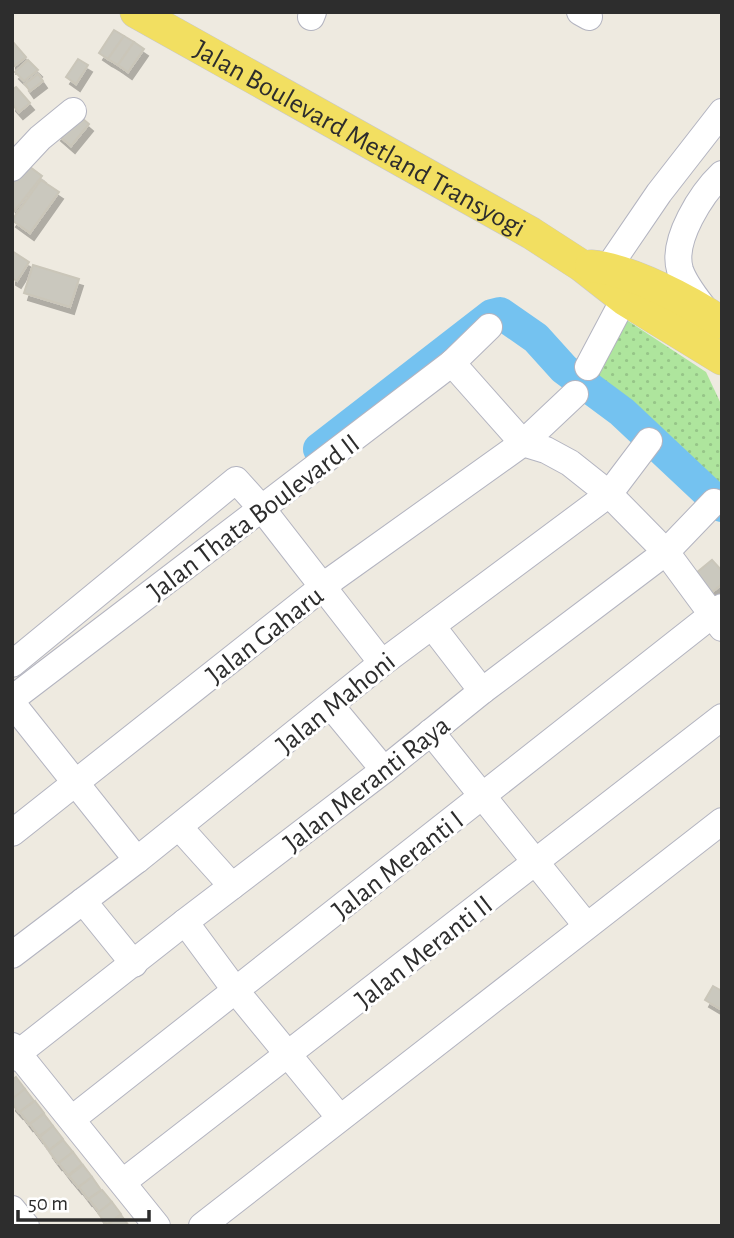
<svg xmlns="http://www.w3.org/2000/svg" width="734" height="1238" font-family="'Alegreya Sans',sans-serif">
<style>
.green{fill:url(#green-dots)}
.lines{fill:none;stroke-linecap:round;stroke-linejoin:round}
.river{stroke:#74c2f0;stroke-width:32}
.building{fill:#cac8be;stroke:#cac6b9;stroke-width:2;filter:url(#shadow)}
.minor-casing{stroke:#b3b4c0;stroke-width:28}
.major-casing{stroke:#c8c8c8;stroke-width:33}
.minor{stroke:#fff;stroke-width:26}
.major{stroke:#f2df61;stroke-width:32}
.labels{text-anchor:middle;stroke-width:6;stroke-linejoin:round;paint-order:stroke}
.street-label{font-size:28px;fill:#2d2d2d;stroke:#fff}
</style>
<defs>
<pattern id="green-dots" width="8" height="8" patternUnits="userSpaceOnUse" patternTransform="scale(1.75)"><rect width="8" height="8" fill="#aee59d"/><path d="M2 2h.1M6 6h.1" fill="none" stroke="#96c588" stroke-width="1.8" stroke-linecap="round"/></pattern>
<filter id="shadow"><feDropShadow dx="4" dy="7" stdDeviation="0" flood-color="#0004"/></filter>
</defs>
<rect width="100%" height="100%" fill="#eeeae0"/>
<path class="green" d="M622,317L706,372L722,406V504L585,380Z"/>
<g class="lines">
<path class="river" d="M319,449L492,315L500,313L536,338L564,369L622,412L722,506"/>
</g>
<g class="building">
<path d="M114,30L124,36L108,59L99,53Z"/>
<path d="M124,36L134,42L118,65L108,59Z"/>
<path d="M12,41L26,57L13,67H12Z"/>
<path d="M134,42L144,49L128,72L118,65Z"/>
<path d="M78,59L88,65L76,84L66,77Z"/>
<path d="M28,60L38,70L24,81L15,72Z"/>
<path d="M38,74L43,81L30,91L25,84Z"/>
<path d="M16,87L30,103L19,112L12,104V90Z"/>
<path d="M75,112L89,124L71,146L57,134Z"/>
<path d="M22,161L42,176L12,214V173Z"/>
<path d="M41,180L59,192L30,233L12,220Z"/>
<path d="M12,251L29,262L17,281L12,278Z"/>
<path d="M33,265L79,279L70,307L24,293Z"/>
<path d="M712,560L722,571V584L711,593L695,574Z"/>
<path d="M713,986L722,991V1010L705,1000Z"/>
<path d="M16,1077L25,1089L12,1099V1080Z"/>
<path d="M25,1089L34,1101L19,1112L12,1104V1099Z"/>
<path d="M35,1101L44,1113L29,1124L20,1112Z"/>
<path d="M44,1114L53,1126L39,1136L30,1124Z"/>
<path d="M53,1126L63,1139L49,1150L40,1137Z"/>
<path d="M63,1140L73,1152L58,1163L49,1151Z"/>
<path d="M73,1152L82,1164L68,1175L59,1163Z"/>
<path d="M83,1165L92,1177L78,1187L69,1176Z"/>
<path d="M92,1177L101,1190L88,1199L79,1187Z"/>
<path d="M102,1190L112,1202L99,1212L89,1199Z"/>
<path d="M112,1202L121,1214L107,1225L98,1213Z"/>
<path d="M121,1215L129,1226H107V1225Z"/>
</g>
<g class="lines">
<g class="minor-casing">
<g id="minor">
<path d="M580,12L589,17"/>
<path d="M311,17L313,12"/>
<path d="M12,168L40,138L73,111"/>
<path d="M599,281L659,193L722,112"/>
<path d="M706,311C697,299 685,285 680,270C671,240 702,193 722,174"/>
<path d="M452,363L523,443L546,450L570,463L609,494L666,552L722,628"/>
<path d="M588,367L624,299"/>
<path d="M432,626L482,691"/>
<path d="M12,664L236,480L263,510L382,663"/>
<path d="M12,699L452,363L489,327"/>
<path d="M12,703L137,860"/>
<path d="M331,706L384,770"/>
<path d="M431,732L586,925"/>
<path d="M179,827L232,886"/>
<path d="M12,833L334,578L523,443L575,394"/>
<path d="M83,901L134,964"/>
<path d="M185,922L236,991L340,1118"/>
<path d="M12,955L137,860L382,663L609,494L649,441"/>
<path d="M12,1046L157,1226"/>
<path d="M12,1058L185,922L384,770L482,691L666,552L714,502"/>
<path d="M72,1119L722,607"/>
<path d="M123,1182L722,717"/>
<path d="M12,1209L26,1226"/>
<path d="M202,1226L722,821"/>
</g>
</g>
<g class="major-casing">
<g id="major">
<path id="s1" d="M136,12L531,233L582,266L624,299L722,359"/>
<path d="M591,266C629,269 690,301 722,323"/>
</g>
</g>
<use href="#minor" class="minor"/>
<use href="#major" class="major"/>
</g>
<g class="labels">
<g class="street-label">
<text dy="10" stroke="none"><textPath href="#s1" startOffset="257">Jalan Boulevard Metland Transyogi</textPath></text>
<text transform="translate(253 516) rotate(-37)" y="10">Jalan Thata Boulevard II</text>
<text transform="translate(264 634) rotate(-38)" y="10">Jalan Gaharu</text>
<text transform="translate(335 702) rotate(-39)" y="10">Jalan Mahoni</text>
<text transform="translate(366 783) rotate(-38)" y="10">Jalan Meranti Raya</text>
<text transform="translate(397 864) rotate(-38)" y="10">Jalan Meranti I</text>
<text transform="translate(423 951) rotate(-38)" y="10">Jalan Meranti II</text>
</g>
</g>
<rect width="734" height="1238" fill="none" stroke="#2d2d2d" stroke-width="28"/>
<path d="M18 1210v10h131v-10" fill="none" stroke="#2d2d2d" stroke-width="3.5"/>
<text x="28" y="1210" font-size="21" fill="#2d2d2d" stroke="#ffffff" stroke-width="5" paint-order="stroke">50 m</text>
</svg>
